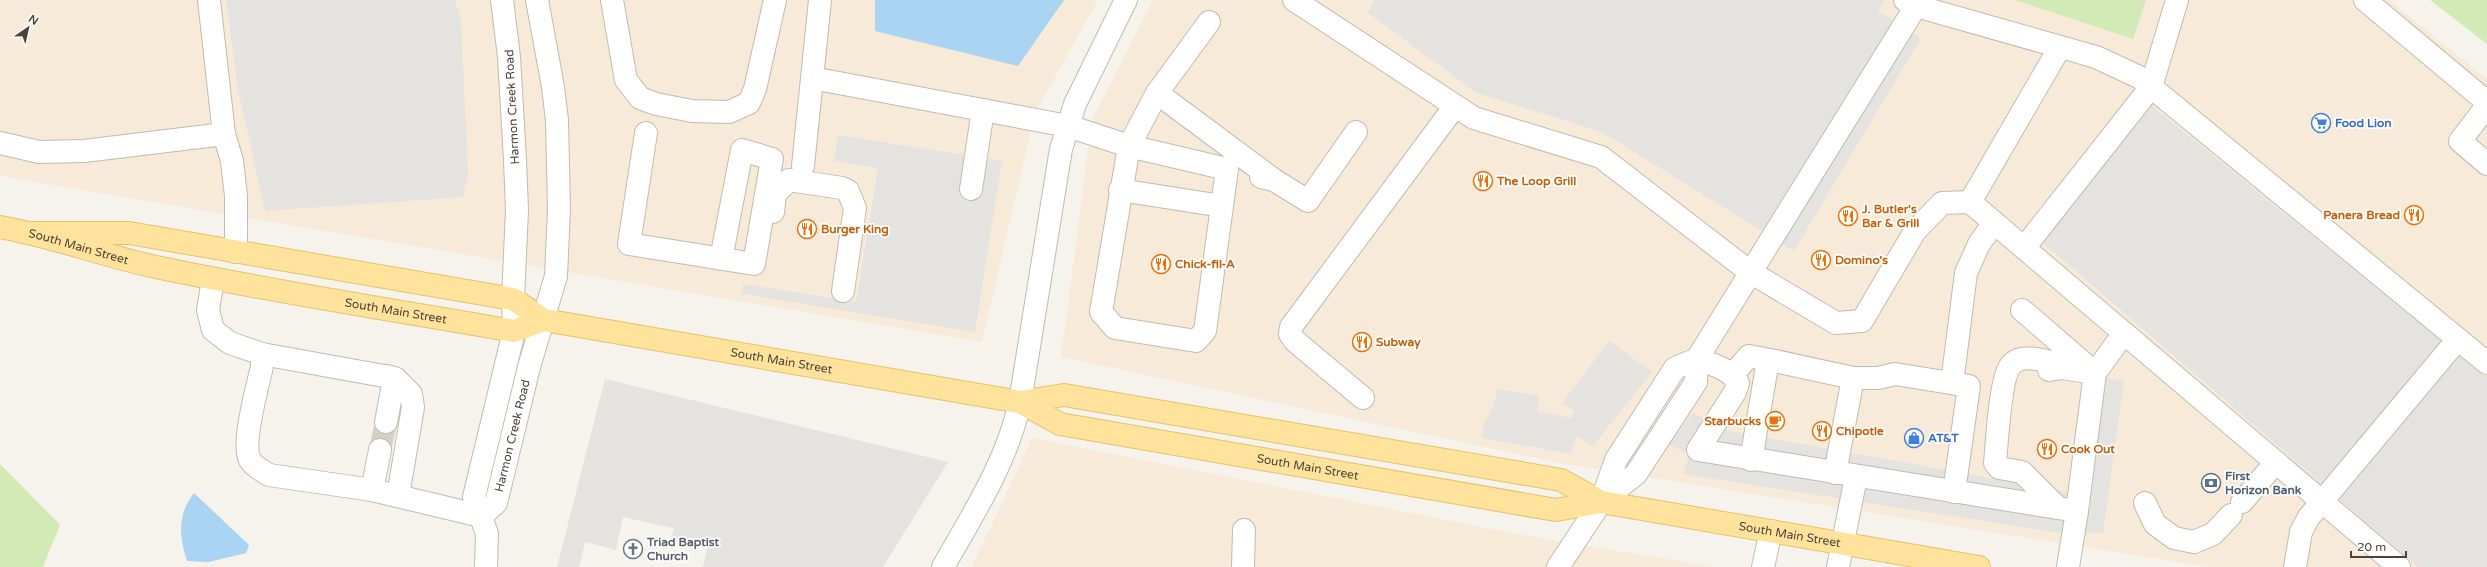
<svg xmlns="http://www.w3.org/2000/svg" width="2487" height="567" font-family="'Varela Round',sans-serif">
<style>
.commercial{fill:#f7ead8}
.green{fill:#d2eab5}
.parking{fill:#e5e3e0}
.water{fill:#a9d4f2}
.lines{fill:none;stroke-linecap:round;stroke-linejoin:round}
.minor-tunnel{stroke:#d4d0c8;stroke-width:22;stroke-dasharray:22 11;stroke-linecap:butt}
.minor-casing{stroke:#c2bbae;stroke-width:24}
.major-casing{stroke:#e6c16a;stroke-width:24}
.minor{stroke:#fff;stroke-width:22}
.major{stroke:#ffe39c;stroke-width:22}
.labels{text-anchor:middle;stroke-width:3.5;stroke-linejoin:round;paint-order:stroke}
.street-label{font-size:12px;fill:#4b4439;stroke:#fff}
.shop-label{font-size:12px;font-weight:bold;fill:#366cbe;stroke:#fff;text-anchor:start}
.food-label{font-size:12px;font-weight:bold;fill:#c56008;stroke:#fff;text-anchor:start}
.service-label{font-size:12px;font-weight:bold;fill:#4e5e75;stroke:#fff;text-anchor:start}
.worship-label{font-size:12px;font-weight:bold;fill:#5b616d;stroke:#fff;text-anchor:start}
</style>
<rect width="100%" height="100%" fill="#f6f3ec"/>
<g class="commercial">
<path d="M0,0H1098L1035,113L982,342L0,176Z"/>
<path d="M1153,0H2389L2487,79V567H2209L1560,463L1061,357L1092,120Z"/>
<path d="M1032,438L1517,534L1715,567H972Z"/>
</g>
<g class="green">
<path d="M2015,0H2146L2133,39Z"/>
<path d="M2430,0H2487V44Z"/>
<path d="M0,464L60,525L43,567H0Z"/>
</g>
<g class="parking">
<path d="M226,0H455L461,19L468,174L463,197L265,211L238,89Z"/>
<path d="M1372,0H1884L1878,11L1921,38L1794,251L1602,132L1477,93L1367,12L1375,2Z"/>
<path d="M2152,106L2487,378V567H2418L2041,241Z"/>
<path d="M838,135L1002,161L975,332L742,294L743,284L856,302L878,168L834,161Z"/>
<path d="M1609,341L1652,372L1593,446L1577,436L1571,454L1482,438L1484,424L1494,406L1497,389L1539,396L1537,412L1572,418L1574,411L1562,403Z"/>
<path d="M2103,377L2124,381L2103,533L2054,532L1683,474L1689,454L1668,444L1693,413L1730,431L2084,495Z"/>
<path d="M605,379L948,462L883,567H703L707,548L671,540L674,528L623,517L616,550L585,542L579,567H557Z"/>
</g>
<g class="water">
<path d="M875,0H1064L1018,66L875,31Z"/>
<path d="M194,493L249,545L246,553L209,562L187,561C179,536 177,515 194,493Z"/>
</g>
<g class="lines">
<path class="minor-tunnel" d="M380,450L386,422"/>
<g class="minor-casing">
<g id="minor">
<path d="M209,0L224,134L232,161L236,196V252"/>
<path d="M612,0L626,80L640,98L656,104L692,111L729,112L749,103L755,89L775,0"/>
<path d="M1294,0L1474,118L1601,157L1750,272L1836,323L1862,321L1915,231L1942,203L1970,202L2399,567"/>
<path d="M1905,0L1916,6L2096,57L2139,77L2487,363"/>
<path d="M2365,0L2487,102"/>
<path d="M1209,22L1157,93L1274,180"/>
<path d="M812,78L1068,126L1129,146L1227,169L1205,331L1196,341L1115,328L1101,312L1129,146L1157,93"/>
<path d="M2487,106L2460,141L2487,164"/>
<path d="M646,133L629,244L754,264L772,159L742,150L721,259"/>
<path d="M0,143L39,152L84,151L224,134"/>
<path d="M803,166L820,0"/>
<path d="M1261,177L1274,180L1308,201L1356,132"/>
<path d="M971,189L983,110"/>
<path d="M1120,190L1222,206"/>
<path d="M1970,202L2060,47"/>
<path d="M773,212L775,194L789,180L842,188L848,191L855,208L843,291"/>
<path d="M2024,248L2151,87L2177,0"/>
<path d="M213,279L208,310L213,330L230,343L262,354V366C258,386 241,443 250,460C254,467 263,471 269,475L372,490L481,516"/>
<path d="M2022,310L2095,373"/>
<path d="M262,354L395,378L411,394L413,407L398,496"/>
<path d="M2049,370L2062,368L2095,373"/>
<path d="M1733,374L1749,356L1775,361"/>
<path d="M1853,378H1878L1895,374L1969,386L1954,492"/>
<path d="M1952,383L1966,273L1979,244L1994,223"/>
<path d="M1363,398L1295,341L1290,334L1291,327L1455,106"/>
<path d="M386,422L393,385L387,376"/>
<path d="M1751,460L1767,366L1775,361L1853,378L1835,473"/>
<path d="M372,490L380,450"/>
<path d="M1601,502L1636,474L1696,382L1697,359L1916,6"/>
<path d="M2242,502L2276,462"/>
<path d="M2145,503L2155,524L2174,538L2194,542L2213,534L2231,515"/>
<path d="M2058,508L2022,472L1999,468L1995,463C1997,443 2000,377 2011,365C2018,357 2027,358 2037,359C2047,361 2055,361 2062,368"/>
<path d="M2077,511L2095,373L2124,333"/>
<path id="s1" d="M481,516L496,503L529,367L556,276L559,210L557,120L553,87L537,0"/>
<path d="M486,567L487,534L474,497L514,331L513,299L517,210L515,160L509,57L502,0"/>
<path d="M943,567C973,514 1007,462 1020,402L1061,149L1075,104L1126,0"/>
<path d="M1243,567L1244,530"/>
<path d="M1558,567L1601,502L1616,460L1675,368L1697,359C1713,365 1729,368 1738,383L1735,392L1698,450L2077,511L2068,567"/>
<path d="M1763,567L1771,531"/>
<path d="M1838,567L1856,477"/>
<path d="M2295,567L2301,532L2309,517L2458,339"/>
</g>
</g>
<g class="major-casing">
<g id="major">
<path id="s2" d="M0,227C53,236 103,256 156,267C274,292 394,310 514,331L544,320"/>
<path id="s3" d="M33,233H129L513,299L544,320L1020,402L1064,395L1561,480L1601,502L1979,567"/>
<path id="s4" d="M1020,402L1060,424L1556,510L1601,502"/>
</g>
</g>
<use href="#minor" class="minor"/>
<use href="#major" class="major"/>
</g>
<defs>
<g id="supermarket-ring" transform="scale(1)"><circle r="9.5" fill="#fff" stroke="#3f7fe0" stroke-width="1.5"/><path d="M-6-5.5h2.5l.6 2H6L4.5 2H-2.5L-4.4-4H-6ZM-1.5 3.2a1.3 1.3 0 1 0 .1 0ZM3 3.2a1.3 1.3 0 1 0 .1 0Z" fill="#3f7fe0"/></g>
<g id="restaurant-ring" transform="scale(1)"><circle r="9.5" fill="#fff" stroke="#e8710a" stroke-width="1.5"/><path d="M-5-6h1v4h1v-4h1v4h1v-4h1v5L-1.5 .5V6h-2V.5L-5-1ZM5-6V6H3V1.5H1.5Q1.5-4 5-6Z" fill="#e8710a"/></g>
<g id="cafe-ring" transform="scale(1)"><circle r="9.5" fill="#fff" stroke="#e8710a" stroke-width="1.5"/><path d="M-5.5-4.5H6V0H3Q3 3.5 0 3.5H-2.5Q-5.5 3.5-5.5 0ZM3-3.2v2h1.7v-2ZM-6 4.5H4V6H-6Z" fill="#e8710a"/></g>
<g id="shop-ring" transform="scale(1)"><circle r="9.5" fill="#fff" stroke="#3f7fe0" stroke-width="1.5"/><path d="M-5-2.5h2.3a2.7 3.5 0 0 1 5.4 0H5L5.5 6h-11ZM-1.5-2.5h3a1.5 2.3 0 0 0-3 0Z" fill="#3f7fe0"/></g>
<g id="bank-ring" transform="scale(1)"><circle r="9.5" fill="#fff" stroke="#5c6f8a" stroke-width="1.5"/><path d="M-6-4H6V4H-6ZM0-2.3a2.3 2.3 0 1 0 0 4.6a2.3 2.3 0 1 0 0-4.6Z" fill="#5c6f8a"/></g>
<g id="church-ring" transform="scale(1)"><circle r="9.5" fill="#fff" stroke="#6b7280" stroke-width="1.5"/><path d="M-1.2-6h2.4v3.5h3.3v2.4h-3.3V6h-2.4V-.1h-3.3v-2.4h3.3Z" fill="#6b7280"/></g>
</defs>
<g fill-rule="evenodd">
<use href="#supermarket-ring" x="2321" y="123"/>
<use href="#restaurant-ring" x="1483" y="181"/>
<use href="#restaurant-ring" x="2414" y="215"/>
<use href="#restaurant-ring" x="1848" y="216"/>
<use href="#restaurant-ring" x="807" y="229"/>
<use href="#restaurant-ring" x="1821" y="260"/>
<use href="#restaurant-ring" x="1161" y="264"/>
<use href="#restaurant-ring" x="1362" y="342"/>
<use href="#cafe-ring" x="1775" y="421"/>
<use href="#restaurant-ring" x="1822" y="431"/>
<use href="#shop-ring" x="1914" y="438"/>
<use href="#restaurant-ring" x="2047" y="449"/>
<use href="#bank-ring" x="2211" y="483"/>
<use href="#church-ring" x="633" y="549"/>
</g>
<g class="labels">
<g class="street-label">
<text transform="translate(512 107) rotate(-93)" y="4">Harmon Creek Road</text>
<text dy="4" stroke="none"><textPath href="#s2" startOffset="81">South Main Street</textPath></text>
<text dy="4" stroke="none"><textPath href="#s2" startOffset="405">South Main Street</textPath></text>
<text dy="4" stroke="none"><textPath href="#s3" startOffset="764">South Main Street</textPath></text>
<text dy="4" stroke="none"><textPath href="#s1" startOffset="89">Harmon Creek Road</textPath></text>
<text dy="4" stroke="none"><textPath href="#s4" startOffset="297">South Main Street</textPath></text>
<text dy="4" stroke="none"><textPath href="#s3" startOffset="1792">South Main Street</textPath></text>
</g>
<g class="shop-label">
<text x="2335" y="127">Food Lion</text>
<text x="1928" y="442">AT&amp;T</text>
</g>
<g class="food-label">
<text x="1497" y="185">The Loop Grill</text>
<text x="1862" y="213">J. Butler's<tspan x="1862" dy="14">Bar &amp; Grill</tspan></text>
<text x="2400" y="219" text-anchor="end">Panera Bread</text>
<text x="821" y="233">Burger King</text>
<text x="1835" y="264">Domino's</text>
<text x="1175" y="268">Chick-fil-A</text>
<text x="1376" y="346">Subway</text>
<text x="1761" y="425" text-anchor="end">Starbucks</text>
<text x="1836" y="435">Chipotle</text>
<text x="2061" y="453">Cook Out</text>
</g>
<g class="service-label">
<text x="2225" y="480">First<tspan x="2225" dy="14">Horizon Bank</tspan></text>
</g>
<g class="worship-label">
<text x="647" y="546">Triad Baptist<tspan x="647" dy="14">Church</tspan></text>
</g>
</g>
<g transform="translate(28 28) rotate(34)" stroke="#ffffff" stroke-width="3" paint-order="stroke">
<path d="M0-3L7 15L0 10L-7 15Z" fill="#4b4439"/>
<text y="-6" font-size="11" font-weight="bold" text-anchor="middle" fill="#4b4439">N</text>
</g>
<path d="M2351 551v6h55v-6" fill="none" stroke="#4b4439" stroke-width="2"/>
<text x="2357" y="551" font-size="12" fill="#4b4439" stroke="#ffffff" stroke-width="3" paint-order="stroke">20 m</text>
</svg>
